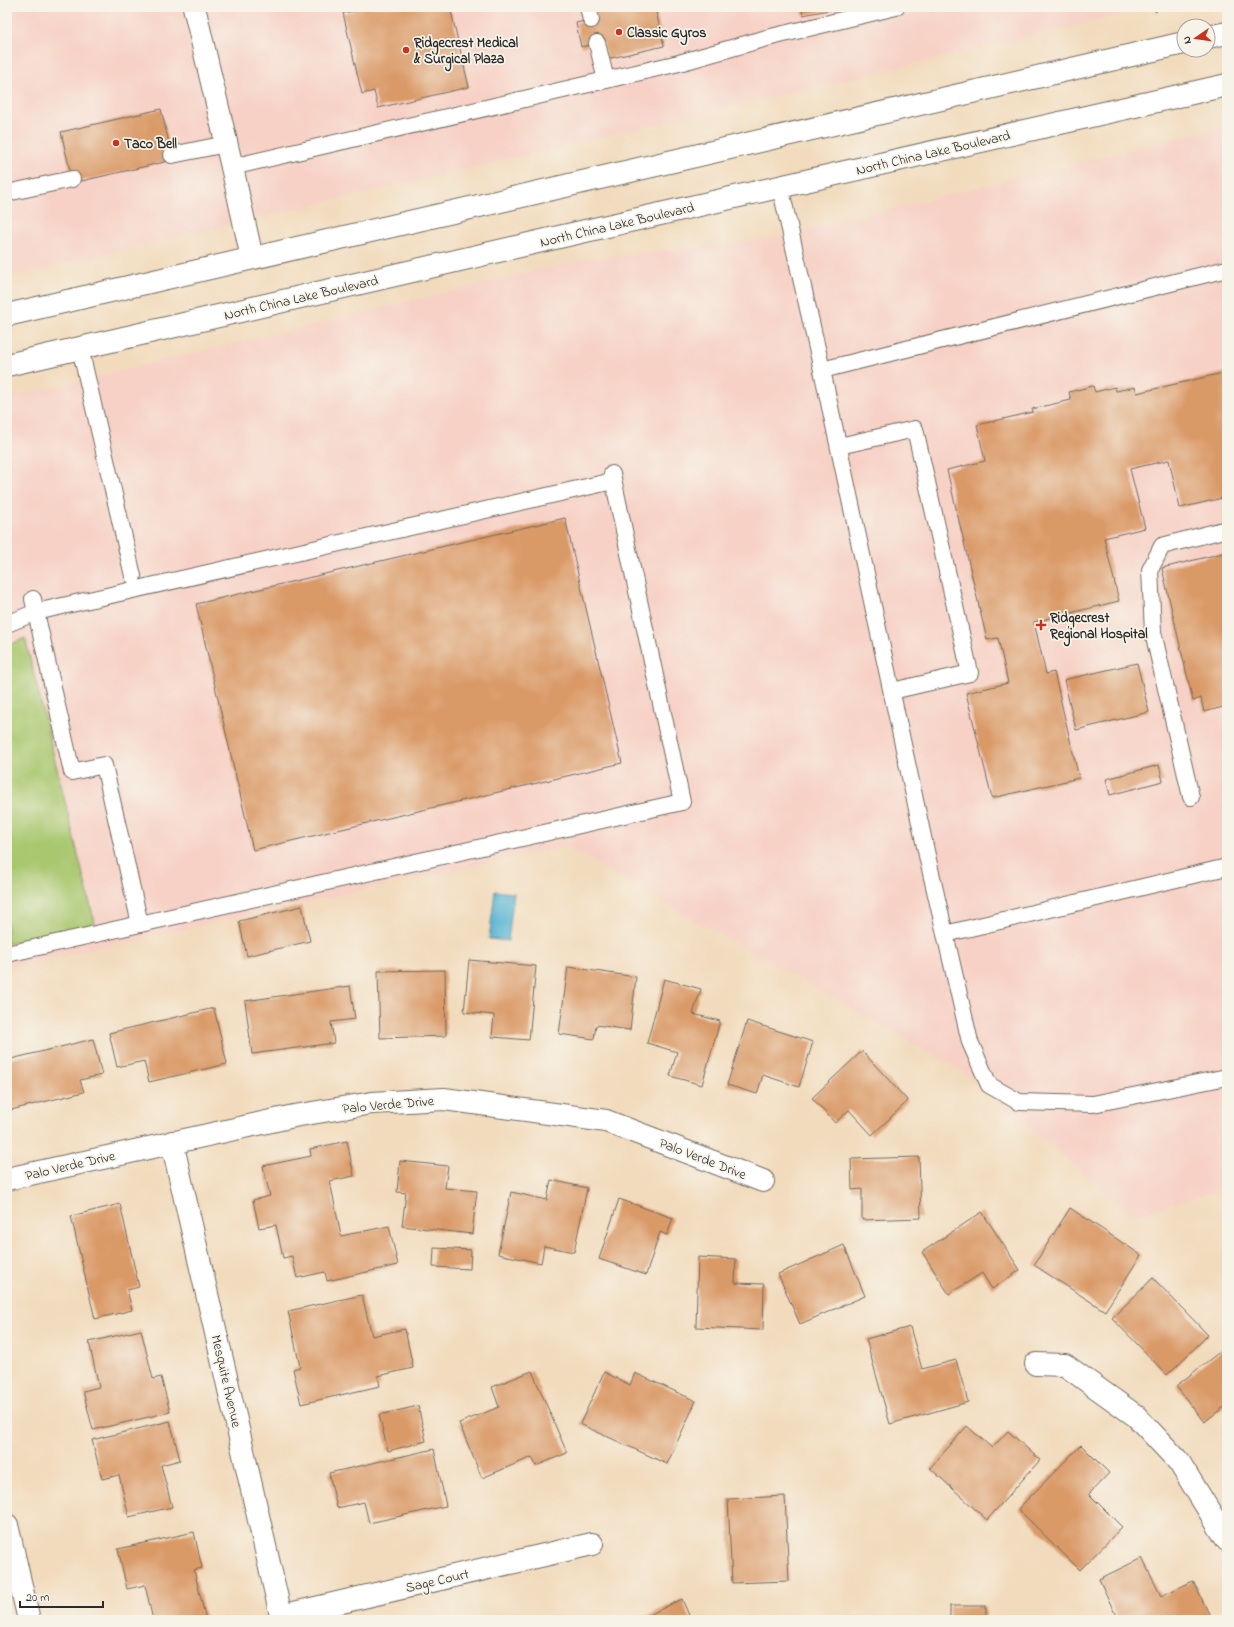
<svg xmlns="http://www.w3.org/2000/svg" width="1234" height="1627" font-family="'Indie Flower',sans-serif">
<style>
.built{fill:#f7d1c6}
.green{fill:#a8c76e;stroke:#6a794c}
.water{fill:#52b2d1;stroke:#3e6e7e}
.building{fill:#da9a67}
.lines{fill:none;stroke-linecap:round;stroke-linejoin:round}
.service-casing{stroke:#71695e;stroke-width:18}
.minor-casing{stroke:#71695e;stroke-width:24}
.tertiary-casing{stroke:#71695e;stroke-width:24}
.primary-casing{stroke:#71695e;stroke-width:24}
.path{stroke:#71695e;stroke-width:2.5;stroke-dasharray:1 3;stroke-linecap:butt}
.service{stroke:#fff;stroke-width:16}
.minor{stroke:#fff;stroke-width:22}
.tertiary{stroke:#fff;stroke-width:22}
.primary{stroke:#fff;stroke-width:22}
.poi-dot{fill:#c8321e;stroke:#f7f3e8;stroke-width:1.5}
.labels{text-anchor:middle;stroke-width:3.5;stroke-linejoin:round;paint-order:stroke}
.poi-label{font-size:14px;font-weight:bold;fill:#2b2b2b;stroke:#f7f3e8;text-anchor:start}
.street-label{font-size:14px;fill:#2b2b2b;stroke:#f7f3e8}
</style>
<rect width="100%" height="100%" fill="#f7f3e8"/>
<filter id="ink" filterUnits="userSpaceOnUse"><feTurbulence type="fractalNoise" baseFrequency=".025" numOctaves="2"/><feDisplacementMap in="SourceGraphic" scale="8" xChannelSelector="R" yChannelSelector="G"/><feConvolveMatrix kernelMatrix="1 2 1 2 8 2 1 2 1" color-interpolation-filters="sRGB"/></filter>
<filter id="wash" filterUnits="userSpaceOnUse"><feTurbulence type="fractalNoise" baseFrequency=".012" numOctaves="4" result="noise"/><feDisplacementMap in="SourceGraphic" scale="16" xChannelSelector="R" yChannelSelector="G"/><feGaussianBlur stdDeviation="0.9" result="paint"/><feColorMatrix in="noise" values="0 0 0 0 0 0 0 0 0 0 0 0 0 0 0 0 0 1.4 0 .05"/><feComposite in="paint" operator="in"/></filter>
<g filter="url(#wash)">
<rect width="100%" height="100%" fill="#f2dbbd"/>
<g class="built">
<path d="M7,7H1155L7,277Z"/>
<path d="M1227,126V1188L1134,1215L962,1071L565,846L7,968V398L580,260L764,240Z"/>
</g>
<path class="green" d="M25,638L95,924L7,944V646Z"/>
<path class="water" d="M495,891L514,893L508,941L489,939Z"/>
<g id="blocks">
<g class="building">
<path d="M353,7H450L469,87L378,108L374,91L362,94L343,13L354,11Z"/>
<path d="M594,7H655L664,46L607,59L603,42L581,47L576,23L596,18Z"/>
<path d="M801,7H839V8L803,15Z"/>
<path d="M161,109L173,160L73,183L61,132Z"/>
<path d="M1227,372V497L1180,508L1169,460L1130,469L1145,528L1104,538L1119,601L1034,622L1046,674L1054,672L1079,778L992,798L966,693L1008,683L998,638L987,640L947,470L985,461L977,425L1033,412L1032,409L1071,400L1069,392L1093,386L1095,392L1115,387L1116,391L1135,387L1137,393Z"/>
<path d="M565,518L622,763L253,850L196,604Z"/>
<path d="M1227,552V706L1204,712L1201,698L1193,701L1162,568Z"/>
<path d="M1137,663L1149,712L1076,730L1064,680Z"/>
<path d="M1159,765L1163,781L1110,795L1106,779Z"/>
<path d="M302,906L310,941L247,956L239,921Z"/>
<path d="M469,960L536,966L529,1040L492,1037L494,1015L464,1012Z"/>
<path d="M568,967L636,977L630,1030L596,1025L594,1039L559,1034Z"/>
<path d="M445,970L446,1036L380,1038L378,971Z"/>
<path d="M664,979L701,989L693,1014L720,1021L702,1085L670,1076L677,1052L647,1043Z"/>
<path d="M350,986L355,1019L331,1022L334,1043L252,1054L245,1001Z"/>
<path d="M214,1008L227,1064L149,1082L144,1061L117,1067L109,1033Z"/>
<path d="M747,1021L813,1042L799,1087L763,1075L757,1094L727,1085Z"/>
<path d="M93,1039L102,1075L80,1080L84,1092L7,1111V1060Z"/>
<path d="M862,1051L908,1101L872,1135L849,1110L835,1123L812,1098Z"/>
<path d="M347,1141L354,1176L330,1181L341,1236L389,1226L398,1265L327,1281L325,1272L297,1278L292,1256L283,1258L276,1225L259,1228L253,1200L270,1196L263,1166L311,1156L310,1149Z"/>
<path d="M919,1157L921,1218L862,1220V1189L852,1190L851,1159Z"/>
<path d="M400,1161L448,1166L445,1188L477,1191L472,1234L402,1226L406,1193L397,1192Z"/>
<path d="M551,1180L587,1188L574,1252L544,1246L541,1263L498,1254L511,1192L547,1200Z"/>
<path d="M619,1199L673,1218L667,1235L660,1232L646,1275L599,1259Z"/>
<path d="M120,1204L139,1287L127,1290L132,1310L95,1319L71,1216Z"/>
<path d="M1070,1208L1141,1255L1105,1311L1034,1265Z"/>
<path d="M982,1212L1020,1270L992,1289L982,1273L949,1294L922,1252Z"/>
<path d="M844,1245L865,1296L800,1324L778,1274Z"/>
<path d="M434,1248L471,1250L470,1269L433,1267Z"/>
<path d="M698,1257L736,1259L735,1283L764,1284L763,1330L696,1327Z"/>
<path d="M1153,1278L1208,1335L1167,1375L1112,1318Z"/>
<path d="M362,1295L372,1336L405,1329L413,1368L378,1376L380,1386L301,1404L293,1369L300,1367L288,1311Z"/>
<path d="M910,1327L922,1369L956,1360L968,1402L890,1424L866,1339Z"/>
<path d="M141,1330L153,1379L161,1377L170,1412L93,1430L83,1391L99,1387L89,1342Z"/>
<path d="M1227,1346V1405L1204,1422L1176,1386Z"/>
<path d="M532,1371L567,1453L536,1466L532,1457L482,1478L459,1423L499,1407L492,1387Z"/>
<path d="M604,1372L630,1385L635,1373L696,1401L667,1464L580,1424Z"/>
<path d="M418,1406L426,1441L388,1451L379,1415Z"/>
<path d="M170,1421L180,1460L161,1465L172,1507L129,1517L119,1475L102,1479L92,1440Z"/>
<path d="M967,1426L992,1448L1008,1431L1040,1460L987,1520L930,1468Z"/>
<path d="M1081,1445L1109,1473L1089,1494L1122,1527L1080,1570L1018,1509Z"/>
<path d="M434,1449L446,1506L369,1523L364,1502L337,1508L329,1473Z"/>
<path d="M785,1496L789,1581L732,1583L728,1499Z"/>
<path d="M194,1532L202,1568L194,1570L206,1620H153L145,1585L127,1589L118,1549Z"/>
<path d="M1142,1558L1161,1596L1193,1581L1212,1620H1118L1099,1579Z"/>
<path d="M682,1599L691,1620H639Z"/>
<rect x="950" y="1606" width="36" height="14"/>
</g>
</g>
</g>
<g filter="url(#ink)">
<use href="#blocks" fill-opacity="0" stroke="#71695e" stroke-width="1"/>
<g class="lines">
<g class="service-casing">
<g id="service">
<path d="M588,7L591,20"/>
<path d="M597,43L606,80"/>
<path d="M172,155L226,144"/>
<path d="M232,167L679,63L767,38L896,7"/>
<path d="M780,186L822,370L928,860L970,1042L989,1085L1019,1102L1093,1104L1227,1077"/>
<path d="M7,193L72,179"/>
<path d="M80,348L133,576"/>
<path d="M822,370L1227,269"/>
<path d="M839,446L915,429L970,673L892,691"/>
<path d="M33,599L72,772L104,765L140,924"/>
<path d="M7,624L36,612L613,481"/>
<path d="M1191,797L1153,632L1150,570L1162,546L1227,529"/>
<path d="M945,934L1227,867"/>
<path d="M7,954L682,802L612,474"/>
</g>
</g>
<g class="minor-casing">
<g id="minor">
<path d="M194,7L232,167"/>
<path d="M172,1142L282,1620"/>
<path d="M7,1179L294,1116L372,1103L444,1099L606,1121L763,1181"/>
<path d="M1036,1364L1065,1365L1136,1416L1179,1462L1227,1540"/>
<path d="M281,1616L592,1544"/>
</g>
</g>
<g class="tertiary-casing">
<g id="tertiary">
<path d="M232,167L252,258"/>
<path d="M7,1525L29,1620"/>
</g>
</g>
<g class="primary-casing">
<g id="primary">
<path d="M1208,37L1227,33"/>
<path d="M7,315L1184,43"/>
<path d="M7,365L559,237L1227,85"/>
</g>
</g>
<path class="path" d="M1155,7L1156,14"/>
<use href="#service" class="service"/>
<use href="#minor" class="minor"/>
<use href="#tertiary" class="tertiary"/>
<use href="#primary" class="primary"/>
</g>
</g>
<g class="poi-dot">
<circle cx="619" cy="32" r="4"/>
<circle cx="406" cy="50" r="4"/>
<circle cx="116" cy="143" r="4"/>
<path d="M1039 619h4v4h4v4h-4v4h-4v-4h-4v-4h4z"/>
</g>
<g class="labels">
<g class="poi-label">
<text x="627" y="37">Classic Gyros</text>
<text x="414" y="47">Ridgecrest Medical<tspan x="414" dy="16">&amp; Surgical Plaza</tspan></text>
<text x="124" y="148">Taco Bell</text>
<text x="1050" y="622">Ridgecrest<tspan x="1050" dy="16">Regional Hospital</tspan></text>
</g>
<g class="street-label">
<text transform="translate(933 152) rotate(-13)" y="5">North China Lake Boulevard</text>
<text transform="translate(617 224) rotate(-13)" y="5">North China Lake Boulevard</text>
<text transform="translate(301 297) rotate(-13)" y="5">North China Lake Boulevard</text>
<text transform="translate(388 1104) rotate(-5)" y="5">Palo Verde Drive</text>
<text transform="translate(703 1158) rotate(21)" y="5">Palo Verde Drive</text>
<text transform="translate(70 1165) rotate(-13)" y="5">Palo Verde Drive</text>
<text transform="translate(227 1381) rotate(77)" y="5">Mesquite Avenue</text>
<text transform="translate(437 1580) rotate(-13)" y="5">Sage Court</text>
</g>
</g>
<rect width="1234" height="1627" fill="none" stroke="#f7f3e8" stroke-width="24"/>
<g transform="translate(1196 38) rotate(257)"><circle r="19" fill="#f7f3e8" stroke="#a5a39c"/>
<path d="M0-3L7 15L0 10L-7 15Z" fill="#c8321e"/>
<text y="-6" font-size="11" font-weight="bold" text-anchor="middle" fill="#2b2b2b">N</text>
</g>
<path d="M20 1601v6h83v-6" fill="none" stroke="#2b2b2b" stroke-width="2"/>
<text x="26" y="1601" font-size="12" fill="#2b2b2b" stroke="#f7f3e8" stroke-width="3" paint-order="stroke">20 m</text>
</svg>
